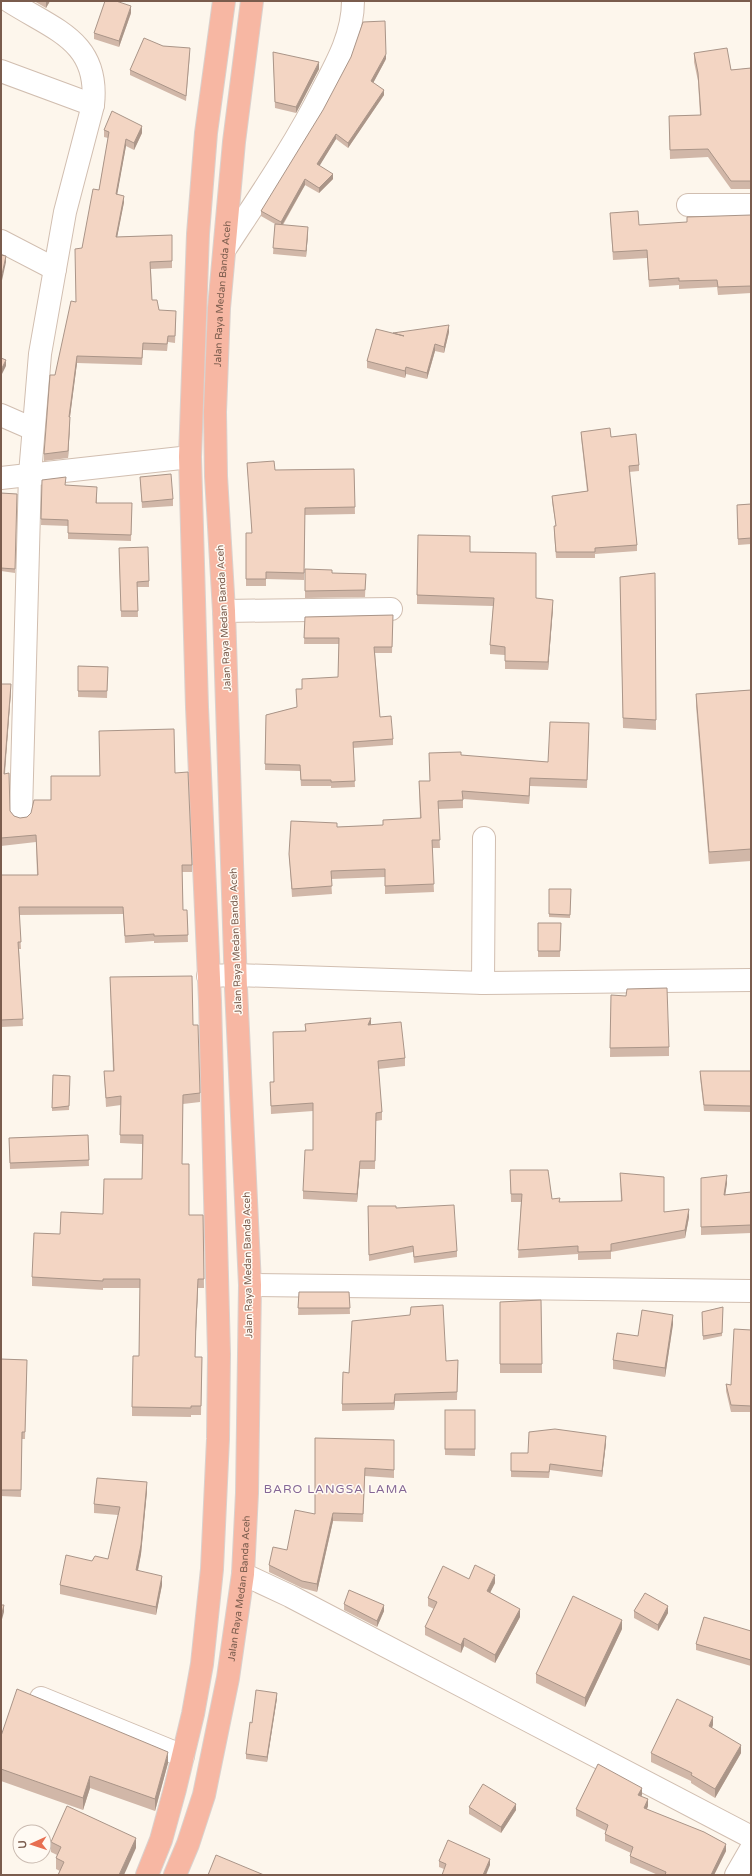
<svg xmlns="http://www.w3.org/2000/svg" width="752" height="1876" font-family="'Varela Round',sans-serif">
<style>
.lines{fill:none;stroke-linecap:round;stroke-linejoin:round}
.street-casing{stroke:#d1beb0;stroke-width:24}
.highway-casing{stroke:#dad1cd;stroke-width:24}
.street{stroke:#fff;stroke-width:22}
.highway{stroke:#f7b7a3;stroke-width:22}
.wall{fill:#d1b7a8}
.shaded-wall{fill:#aa9588}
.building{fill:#f3d5c3;stroke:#aa9588}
.labels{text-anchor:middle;stroke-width:3;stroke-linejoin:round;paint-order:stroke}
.street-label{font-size:10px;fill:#7a5c4d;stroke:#fffaf3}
.quarter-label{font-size:12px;letter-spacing:1px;fill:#846695;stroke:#fffaf3}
</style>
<rect width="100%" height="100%" fill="#fdf6ec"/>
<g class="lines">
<g class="street-casing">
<g id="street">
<path d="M9,1C54,30 100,41 93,105L65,212L40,354L30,474L21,813"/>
<path d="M1,71L93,105"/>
<path d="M688,205H751"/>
<path d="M1,241L55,269"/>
<path d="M225,249C259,197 295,145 323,89C338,61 353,33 353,1"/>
<path d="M1,415L33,429"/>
<path d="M1,478L190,457"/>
<path d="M224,611L391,609"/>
<path d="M208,976L236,975L483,983L751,980"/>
<path d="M483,983L484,838"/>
<path d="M250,1285L751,1291"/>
<path d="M243,1574L290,1596L751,1837"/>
<path d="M41,1698L183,1756"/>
<path d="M736,1875L751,1849"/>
</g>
</g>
<g class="highway-casing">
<g id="highway">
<path d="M147,1875L161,1840L175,1789L193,1714L202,1664L212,1569L218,1439L219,1354L210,1001L197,707L190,457L198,234L206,133L224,1"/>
<path id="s1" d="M175,1875L188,1844L204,1795L228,1678L243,1574L247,1493L250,1285L236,988L224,611L216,476L215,412L219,308L234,142L252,1"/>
</g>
</g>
<use href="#street" class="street"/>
<use href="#highway" class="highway"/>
</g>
<g class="wall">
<path d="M34,1H50L46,8Z"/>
<path d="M131,13L119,47L94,39V33Z"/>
<path d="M163,46L190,53L186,101L130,75V70Z"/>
<path d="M273,52L319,69L296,113L275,108Z"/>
<path d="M694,53L731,70L751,68V189H731L708,157L670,159L669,116L700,115L698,81L694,62Z"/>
<path d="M386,59L373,83L384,95L348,148L336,139L319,166L333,179L319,193L305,185L283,225L308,234L306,257L273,254L275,224L261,216V211Z"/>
<path d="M104,130L142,133L134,150L126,146L117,194L124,202L117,237L172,235V268L151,269L152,300L159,310L176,318L175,343L168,342L167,351L143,350L142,365L77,363L70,417V424L68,458L44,461V454L55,375L76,302L82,248L99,190L108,138L104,137Z"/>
<path d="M610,213L639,225L687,223L751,215V293L718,295L717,287L679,289V285L649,287L647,258L613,260Z"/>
<path d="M449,332L444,353L435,351L427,379L406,374L405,378L367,368V361L393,333Z"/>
<path d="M581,432L611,437L639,465V471L629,472L637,545V551L595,554V558H556L554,532V526H556L552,502V496L587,491L581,437Z"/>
<path d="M247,463L275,470L354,469L355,514L305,515L304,580L266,579V586H246V533H252Z"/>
<path d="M140,477L173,499V506L142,508Z"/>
<path d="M42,480L66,485L97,493V503H132L131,541L68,539V526L41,525Z"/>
<path d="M1,493L17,494L15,573L1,571Z"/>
<path d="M751,504V544L738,545L737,505Z"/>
<path d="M119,548L149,581V587H137L138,617H121Z"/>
<path d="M470,552L536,598L553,608L548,670L505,669V655L490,654V645L493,606L417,604V595Z"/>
<path d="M305,569L332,573L366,574L365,597L305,598Z"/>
<path d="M655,573L656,730L623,728L620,577Z"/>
<path d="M393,615L392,653H375L380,717L393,739V745L353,748L355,787L331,788V786H301L300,771L265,770L266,715L297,707L302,689L338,677L339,644H304L305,617Z"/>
<path d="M78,666L108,667L107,698L78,697Z"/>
<path d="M1,684L11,691L5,774L10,811L14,816L20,818L27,817L51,800L100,776L175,773L192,865V872H182L183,910H187L188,942L154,943V941L125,943L123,914L19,915L21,949H19L23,1026L1,1027V875H37L36,842L1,846Z"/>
<path d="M751,690V861L709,864L696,706V694Z"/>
<path d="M589,731L587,788L530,786L529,804L463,799V808L438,809L440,848H432L434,892L385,894V877L331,879L332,894L292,897L289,854L337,827L383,825L420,818L419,781H430L429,753L548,762Z"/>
<path d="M549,889H571L570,918L549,917Z"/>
<path d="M538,923H561L560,957H538Z"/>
<path d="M110,977L193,1025L200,1093V1102L183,1104L182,1164L189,1215H203L204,1288H198L196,1331L195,1357H202L201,1415H191V1417L132,1416V1407L139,1356L140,1288H103V1290L32,1286V1277L60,1234L103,1214L142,1179V1144L120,1143L121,1105L106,1107L104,1071H113Z"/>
<path d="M611,995L669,1047V1056L610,1057Z"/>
<path d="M305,1024L371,1025L405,1058V1066L378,1069L382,1112V1120L376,1121L375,1169H360L357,1202L303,1199V1191L313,1150V1111L271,1114L270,1082H273L305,1031Z"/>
<path d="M700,1071H751V1112L704,1111L700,1077Z"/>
<path d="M53,1075L70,1076L69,1110L52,1111Z"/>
<path d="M88,1135L89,1166L10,1169L9,1138Z"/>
<path d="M510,1170L552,1199L560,1202L621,1201L620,1173L664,1212L689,1217L685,1238L611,1252V1259L578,1260V1254L518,1258L521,1202H511Z"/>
<path d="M701,1178L727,1183L725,1195L751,1192V1233L701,1235Z"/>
<path d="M368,1206L396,1208L457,1251V1257L414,1263L413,1252L369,1261Z"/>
<path d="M299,1292H349L350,1314L298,1315Z"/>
<path d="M541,1300L542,1373H500V1302Z"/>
<path d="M723,1307L722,1336L703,1340L702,1312Z"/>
<path d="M673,1324L665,1377L613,1369V1360L638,1336Z"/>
<path d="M751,1330V1412H731L726,1391V1384L731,1385Z"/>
<path d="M1,1359L27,1360L25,1439H22L21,1497L1,1496Z"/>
<path d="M446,1361L458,1368L457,1400L395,1401L394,1410L342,1411V1404L349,1373Z"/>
<path d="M445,1410H475V1456L445,1455Z"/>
<path d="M394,1440V1478L365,1476L363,1522L333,1521L317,1592L302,1588L269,1572V1565L287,1550L315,1514Z"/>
<path d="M606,1443L602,1477L550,1470L549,1478L511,1477V1453H528Z"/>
<path d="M147,1491L141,1554L138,1571L162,1585L156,1615L60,1594V1585L92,1561L108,1559L118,1515L94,1513V1504Z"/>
<path d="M469,1579L495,1583L490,1592L520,1617L495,1663L464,1646L461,1653L425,1635V1627L434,1609L428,1606V1598Z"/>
<path d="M344,1604L384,1611L377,1627L344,1610Z"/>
<path d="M634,1611L668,1613L658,1631L634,1618Z"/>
<path d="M622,1629L585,1707L536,1683V1674Z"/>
<path d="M751,1631V1666L696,1650V1644Z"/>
<path d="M277,1698L267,1762L246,1759V1754L252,1723Z"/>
<path d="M713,1725L712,1728L741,1753L715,1798L691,1783V1781L651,1762V1753Z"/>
<path d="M1,1736L168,1763L155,1811L90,1788L83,1810L1,1781Z"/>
<path d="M642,1795L641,1796L648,1806L647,1809L726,1851L714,1875H658L630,1863V1856L631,1853L605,1841V1834L606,1831L576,1816V1809Z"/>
<path d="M469,1807L516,1810L501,1833L469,1814Z"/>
<path d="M51,1842L136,1848L60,1871L56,1869V1858L57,1855L51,1852Z"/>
<path d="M439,1861L490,1865L444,1869L439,1867Z"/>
</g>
<g class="shaded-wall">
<path d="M46,1H50L46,8Z"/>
<path d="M131,6V13L119,47V41Z"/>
<path d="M386,54V59L371,87V81Z"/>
<path d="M319,62V69L296,113V107Z"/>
<path d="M384,90V95L348,148V143Z"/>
<path d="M142,126V133L134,150V143Z"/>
<path d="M336,134V139L317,170V164Z"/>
<path d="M126,139V146L116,201V194Z"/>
<path d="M333,174V179L319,193V188Z"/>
<path d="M305,179V185L281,227V222Z"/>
<path d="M124,196V202L116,243V237Z"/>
<path d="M308,227V234L306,257V251Z"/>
<path d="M6,256V262L1,285V279Z"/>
<path d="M449,325V332L444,353V347Z"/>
<path d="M435,344V351L427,379V373Z"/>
<path d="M77,356V363L69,424V417Z"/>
<path d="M6,360V366L1,376V370Z"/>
<path d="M406,367V374L405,378V371Z"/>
<path d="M70,417V424L68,458V451Z"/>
<path d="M553,600V608L548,670V662Z"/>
<path d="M11,684V691L4,781V774Z"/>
<path d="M530,778V786L529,804V796Z"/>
<path d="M371,1018V1026L368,1025Z"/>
<path d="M360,1161V1169L357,1202V1194Z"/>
<path d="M727,1175V1183L724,1203V1195Z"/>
<path d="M689,1209V1217L685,1238V1230Z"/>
<path d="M198,1279V1288L196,1331V1322Z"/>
<path d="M673,1315V1324L665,1377V1368Z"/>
<path d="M395,1394V1401L394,1410V1403Z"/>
<path d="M606,1436V1443L602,1477V1471Z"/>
<path d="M147,1482V1491L141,1554L136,1579V1570Z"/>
<path d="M333,1513V1521L317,1592V1584Z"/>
<path d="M495,1575V1583L487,1599V1591Z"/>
<path d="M162,1576V1585L156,1615V1607Z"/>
<path d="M4,1605V1612L1,1623V1617Z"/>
<path d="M384,1605V1611L377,1627V1621Z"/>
<path d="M668,1606V1613L658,1631V1625Z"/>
<path d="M520,1609V1617L495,1663V1655Z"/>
<path d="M622,1620V1629L585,1707V1698Z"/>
<path d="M464,1638V1646L461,1653V1645Z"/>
<path d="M2,1657V1663L1,1670V1664Z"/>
<path d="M277,1693V1698L267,1762V1757Z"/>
<path d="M713,1717V1725L709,1734V1726Z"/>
<path d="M741,1745V1753L715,1798V1789Z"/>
<path d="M168,1752V1763L155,1811V1799Z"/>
<path d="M90,1776V1788L83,1810V1798Z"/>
<path d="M642,1788V1795L638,1802V1795Z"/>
<path d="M648,1799V1806L644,1815V1808Z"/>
<path d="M516,1804V1810L501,1833V1827Z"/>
<path d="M136,1838V1848L124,1875H119Z"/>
<path d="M726,1844V1851L714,1875H711Z"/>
<path d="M490,1859V1865L486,1875H483Z"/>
</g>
<g class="building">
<path d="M105,1H116L131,6L119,41L94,33Z"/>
<path d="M385,21L386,54L371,81L384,90L348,143L336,134L317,164L333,174L319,188L305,179L281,222L261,211L323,110L351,57L363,22Z"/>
<path d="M144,38L163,46L190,48L186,96L130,70Z"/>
<path d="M727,48L731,70L751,68V181H731L708,149L670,150L669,116L701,115L698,73L694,53Z"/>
<path d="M273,52L319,62L296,107L275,102Z"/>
<path d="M112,111L142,126L134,143L126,139L116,194L124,196L116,237L172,235V261L150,262L152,300H157L159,310L176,311L175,336H168L167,344L143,343L142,358L77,356L69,417H70L68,451L44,454L50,375H55L71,301L76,302L75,249L82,248L93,189L99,190L109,132L104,130Z"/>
<path d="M638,211L639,225L687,222V217L751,215V286L718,287L717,280L679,281V278L649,280L647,250L613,252L610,213Z"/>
<path d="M275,224L308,227L306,251L273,248Z"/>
<path d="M1,255L6,256L1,279Z"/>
<path d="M449,325L444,347L435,344L427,373L406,367L405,371L367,361L376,329L404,336L393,333Z"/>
<path d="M1,358L6,360L1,370Z"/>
<path d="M610,428L611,437L636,434L639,465L629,466L637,545L595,548V552H556L554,526H556L552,496L588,491L581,432Z"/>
<path d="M274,461L275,470L354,469L355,507L305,508L304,573L266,572V579H246V533H252L247,463Z"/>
<path d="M171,474L173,499L142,502L140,477Z"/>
<path d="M66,477L65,485L97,487L96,503H132L131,535L68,533V520L41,519L42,480Z"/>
<path d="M1,493L17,494L15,569L1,568Z"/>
<path d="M751,504V538L738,539L737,505Z"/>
<path d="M418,535L470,536V552L536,553V598L553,600L548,662L505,661V647L490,645L494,598L417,595Z"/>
<path d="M148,547L149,581L137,582L138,611H121L119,548Z"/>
<path d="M305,569L332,570V573L366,574L365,590L305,591Z"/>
<path d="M655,573L656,720L623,718L620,577Z"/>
<path d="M393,615L392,647H374L380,717L391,716L393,739L353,742L355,781L331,782V780H301L300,765L265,764L266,715L297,707L296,689H302V679L338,677L339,638H304L305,617Z"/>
<path d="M78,666L108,667L107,691H78Z"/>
<path d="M1,684H11L4,774L9,773L10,811L14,816L20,818L27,817L31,813L34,800H51V776H100L99,731L174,729L175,773L188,772L192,865H182L183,910H187L188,935L154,936V934L125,936L123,907H19L21,942H18L23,1019L1,1020V875H38L36,835L1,838Z"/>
<path d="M751,690V849L709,852L696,694Z"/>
<path d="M550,722L589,723L587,780L530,778L529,796L462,791L463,800L438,801L440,840H432L434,884L385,886V869L331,871L332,886L292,889L289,854L291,821L337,823V827L383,825V820L421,818L419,781H430L429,753L461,752V755L548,762Z"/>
<path d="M549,889H571L570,915L549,914Z"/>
<path d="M538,923H561L560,951H538Z"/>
<path d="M192,976L193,1025H198L200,1093L183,1095L182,1164H189V1215H203L204,1279H198L196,1322L195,1357H202L201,1406H191V1408L132,1407L133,1356H139L140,1279H103V1281L32,1277L34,1233L60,1234L61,1212L103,1214L104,1179H142L143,1135H120L121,1096L106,1098L104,1071H114L110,977Z"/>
<path d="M667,988L669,1047L610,1048L611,995L626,996L627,989Z"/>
<path d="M371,1018L368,1025L401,1022L405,1058L378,1061L382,1112L376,1113L375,1161H360L357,1194L303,1191L305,1150H313V1103L271,1106L270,1082H274L273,1032L306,1031L305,1024Z"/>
<path d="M700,1071H751V1106L704,1105Z"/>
<path d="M53,1075L70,1076L69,1106L52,1108Z"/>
<path d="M88,1135L89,1160L10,1163L9,1138Z"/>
<path d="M510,1170H548L552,1199L560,1198L559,1202L622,1201L620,1173L664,1177V1212L689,1209L685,1230L611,1244V1251L578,1252V1246L518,1250L522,1194H511Z"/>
<path d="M727,1175L724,1195L751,1192V1225L701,1227V1178Z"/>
<path d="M454,1205L457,1251L414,1257L413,1246L369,1255L368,1206H396V1208Z"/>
<path d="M299,1292H349L350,1308H298Z"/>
<path d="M541,1300L542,1364H500V1302Z"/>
<path d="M443,1305L446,1361L458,1360L457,1392L395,1394L394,1403L342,1404L343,1372L349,1373L352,1321L410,1315L411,1307Z"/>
<path d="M723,1307L722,1333L703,1336L702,1312Z"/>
<path d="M642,1310L673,1315L665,1368L613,1360L617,1333L638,1336Z"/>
<path d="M734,1329L751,1330V1406L731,1405L726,1384L731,1385Z"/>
<path d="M1,1359L27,1360L25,1432H22L21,1490H1Z"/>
<rect x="445" y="1410" width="30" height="39"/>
<path d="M555,1429L606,1436L602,1471L550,1464L549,1472L511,1471V1453H528L529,1432Z"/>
<path d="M315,1438L394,1440V1470L365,1468L363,1514L333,1513L317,1584L302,1581L269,1565L273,1547L287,1550L295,1510L315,1514Z"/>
<path d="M97,1478L147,1482L141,1545L136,1570L162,1576L156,1607L60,1585L66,1555L92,1561L95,1556L108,1559L120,1507L94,1504Z"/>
<path d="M475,1565L495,1575L487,1591L520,1609L495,1655L464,1638L461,1645L425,1627L437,1602L428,1598L443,1566L469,1579Z"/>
<path d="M349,1590L384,1605L377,1621L344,1604Z"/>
<path d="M645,1593L668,1606L658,1625L634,1611Z"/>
<path d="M573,1596L622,1620L585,1698L536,1674Z"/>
<path d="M1,1605H4L1,1617Z"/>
<path d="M704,1617L751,1631V1660L696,1644Z"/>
<path d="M17,1689L168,1752L155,1799L90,1776L83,1798L1,1769V1736Z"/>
<path d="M256,1690L277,1693L267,1757L246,1754L250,1722L252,1723Z"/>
<path d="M677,1699L713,1717L709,1726L741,1745L715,1789L691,1775L692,1773L651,1753Z"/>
<path d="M598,1764L642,1788L638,1795L648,1799L644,1808L704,1832L726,1844L711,1875H665L666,1872L630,1856L633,1847L605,1834L608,1825L576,1809Z"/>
<path d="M483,1784L516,1804L501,1827L469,1807Z"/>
<path d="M67,1806L136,1838L119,1875H58L64,1862L56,1858L61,1847L51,1842Z"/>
<path d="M448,1840L490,1859L483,1875H442L446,1864L439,1861Z"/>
<path d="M216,1855L264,1875H208Z"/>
</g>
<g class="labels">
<g class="street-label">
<text dy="4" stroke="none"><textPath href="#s1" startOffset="1591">Jalan Raya Medan Banda Aceh</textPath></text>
<text transform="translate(223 618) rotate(-93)" y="4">Jalan Raya Medan Banda Aceh</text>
<text transform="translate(235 941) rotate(-92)" y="4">Jalan Raya Medan Banda Aceh</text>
<text transform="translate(247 1265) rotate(-91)" y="4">Jalan Raya Medan Banda Aceh</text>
<text dy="4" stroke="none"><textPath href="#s1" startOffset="295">Jalan Raya Medan Banda Aceh</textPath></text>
</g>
<g class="quarter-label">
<text x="336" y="1493">BARO LANGSA LAMA</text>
</g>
</g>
<rect width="752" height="1876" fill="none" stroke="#7a5c4d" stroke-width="4"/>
<g transform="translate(32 1844) rotate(267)"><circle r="19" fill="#fffaf3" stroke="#cabbb1"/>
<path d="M0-3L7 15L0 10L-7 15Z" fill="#e76f51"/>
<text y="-6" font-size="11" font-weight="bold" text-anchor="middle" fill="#7a5c4d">U</text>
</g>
</svg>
